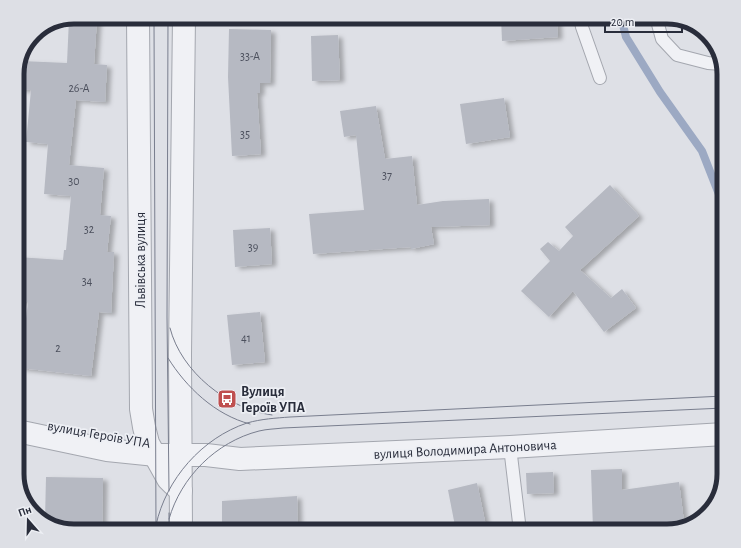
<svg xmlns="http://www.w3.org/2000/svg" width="741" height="548" font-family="'Alegreya Sans',sans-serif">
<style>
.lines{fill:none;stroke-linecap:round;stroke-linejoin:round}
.stream{stroke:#9ca9c3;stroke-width:8}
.building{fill:#b6b9c2;filter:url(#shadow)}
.service-casing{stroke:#a4a7af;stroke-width:14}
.minor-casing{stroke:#a4a7af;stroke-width:24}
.tertiary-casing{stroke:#a4a7af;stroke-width:24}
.service{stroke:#f0f1f5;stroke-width:12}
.minor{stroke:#f0f1f5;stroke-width:22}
.tertiary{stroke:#f0f1f5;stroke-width:22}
.tram{stroke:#797e8e;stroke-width:1}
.labels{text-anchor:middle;stroke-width:3.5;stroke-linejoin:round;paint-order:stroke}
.number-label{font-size:12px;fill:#4c505d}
.street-label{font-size:14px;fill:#292d3b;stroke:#edeff4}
.poi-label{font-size:14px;font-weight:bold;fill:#292d3b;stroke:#edeff4;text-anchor:start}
.rim{fill:none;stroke:#292d3b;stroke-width:5}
</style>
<defs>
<filter id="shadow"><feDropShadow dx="4.5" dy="2.5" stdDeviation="2" flood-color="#0004"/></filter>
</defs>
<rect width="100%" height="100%" fill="#dee0e6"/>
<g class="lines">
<path class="stream" d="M621,17L626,37L660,92L702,151L724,207"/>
</g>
<g class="building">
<path d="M501,17H557L558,37L502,41Z"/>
<path d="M71,18L97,19L94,64L107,65L105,102L76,100L69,165L104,168L100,215L111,216L107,252H114L111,313L99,312L91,376L20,368L28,302L17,301V257L63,260L64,250H66L71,196L44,194L48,144L26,142L31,90L17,89V70L21,61L67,63L69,19Z"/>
<path d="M229,29L271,30L270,83H260V93H257L261,154L232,156L228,77Z"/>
<path d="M338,35L340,80L312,81L311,36Z"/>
<path d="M504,98L510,137L466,144L460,104Z"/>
<path d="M376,106L385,159L412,156L417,205L443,201L489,199L490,225L431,227L434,244L411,249V247L313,254L309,214L364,210L356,135L344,137L340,111Z"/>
<path d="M610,185L639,216L580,270L611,298L622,289L636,308L604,332L573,291L549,317L521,291L550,261L540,249L548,242L559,251L573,236L565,227Z"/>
<path d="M270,228L272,264L235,267L233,230Z"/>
<path d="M260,312L265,362L232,365L227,315Z"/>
<path d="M622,469V490L679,482L684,522L617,531L616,527L593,529L591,470Z"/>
<path d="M553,472L554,493L527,494L526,473Z"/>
<path d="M46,477L103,478L102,531H74L45,521Z"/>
<path d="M477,483L487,531H456L448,490Z"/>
<path d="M297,496L298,531H222V501Z"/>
</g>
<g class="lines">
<g class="service-casing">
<g id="service">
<path d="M580,17L582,27L600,78"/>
<path d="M656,17L662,39L677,55L708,63L722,64"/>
<path d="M510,447L520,531"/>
</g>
</g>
<g class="minor-casing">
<g id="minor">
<path d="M138,17L141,409L144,427L148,443L168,479L173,484L181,491"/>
<path d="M181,531L180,354L184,17"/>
</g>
</g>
<g class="tertiary-casing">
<path id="tertiary" d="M17,431L107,450L156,455H206L240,459L510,447L724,434"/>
</g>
<use href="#service" class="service"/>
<use href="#minor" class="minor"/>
<use href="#tertiary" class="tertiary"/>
<g class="tram">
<path d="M154,17L156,531"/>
<path d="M168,17L167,317L169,491"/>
<path d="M170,328C181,372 228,409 272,415"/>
<path d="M168,358C186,387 215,415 250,424"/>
<path d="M169,513V531"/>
<path d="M169,519C181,477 216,442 259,431C267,429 275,429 283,428L724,408"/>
<path d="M156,525C166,479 202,438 247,423C261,419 276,418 290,417L724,396"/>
</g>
</g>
<defs>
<g id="bus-square" transform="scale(1)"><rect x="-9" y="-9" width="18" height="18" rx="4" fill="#bf4f4f" stroke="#edeff4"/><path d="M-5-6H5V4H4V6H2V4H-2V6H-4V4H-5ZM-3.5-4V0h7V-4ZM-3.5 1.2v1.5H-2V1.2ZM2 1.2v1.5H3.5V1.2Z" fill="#fff"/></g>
</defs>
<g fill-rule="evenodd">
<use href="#bus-square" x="227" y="399"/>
</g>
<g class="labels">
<g class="number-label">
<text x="250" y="60">33-А</text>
<text x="79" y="92">26-А</text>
<text x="245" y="138">35</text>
<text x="387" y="179">37</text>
<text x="74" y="185">30</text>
<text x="89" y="233">32</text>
<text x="253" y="251">39</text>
<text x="87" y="285">34</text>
<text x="246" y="342">41</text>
<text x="58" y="352">2</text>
</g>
<g class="street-label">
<text transform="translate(140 260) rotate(-90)" y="5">Львівська вулиця</text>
<text transform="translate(99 434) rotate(10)" y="5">вулиця Героїв УПА</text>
<text transform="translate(465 449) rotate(-3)" y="5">вулиця Володимира Антоновича</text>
</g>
<g class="poi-label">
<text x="241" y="396">Вулиця<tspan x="241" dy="16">Героїв УПА</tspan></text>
</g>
</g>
<path d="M0 0H741V548H0ZM74 24H667A50 50 0 0 1 717 74V474A50 50 0 0 1 667 524H74A50 50 0 0 1 24 474V74A50 50 0 0 1 74 24Z" fill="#dddfe5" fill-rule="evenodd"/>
<path class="rim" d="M74 24H667A50 50 0 0 1 717 74V474A50 50 0 0 1 667 524H74A50 50 0 0 1 24 474V74A50 50 0 0 1 74 24Z"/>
<g transform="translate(28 520) rotate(340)" stroke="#edeff4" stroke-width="3" paint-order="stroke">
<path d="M0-3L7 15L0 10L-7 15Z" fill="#292d3b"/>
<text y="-6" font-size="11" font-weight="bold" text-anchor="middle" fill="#292d3b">Пн</text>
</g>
<path d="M605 26v6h77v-6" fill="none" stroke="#292d3b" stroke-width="2"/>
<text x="611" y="26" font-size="12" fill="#292d3b" stroke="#edeff4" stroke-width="3" paint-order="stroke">20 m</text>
</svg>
